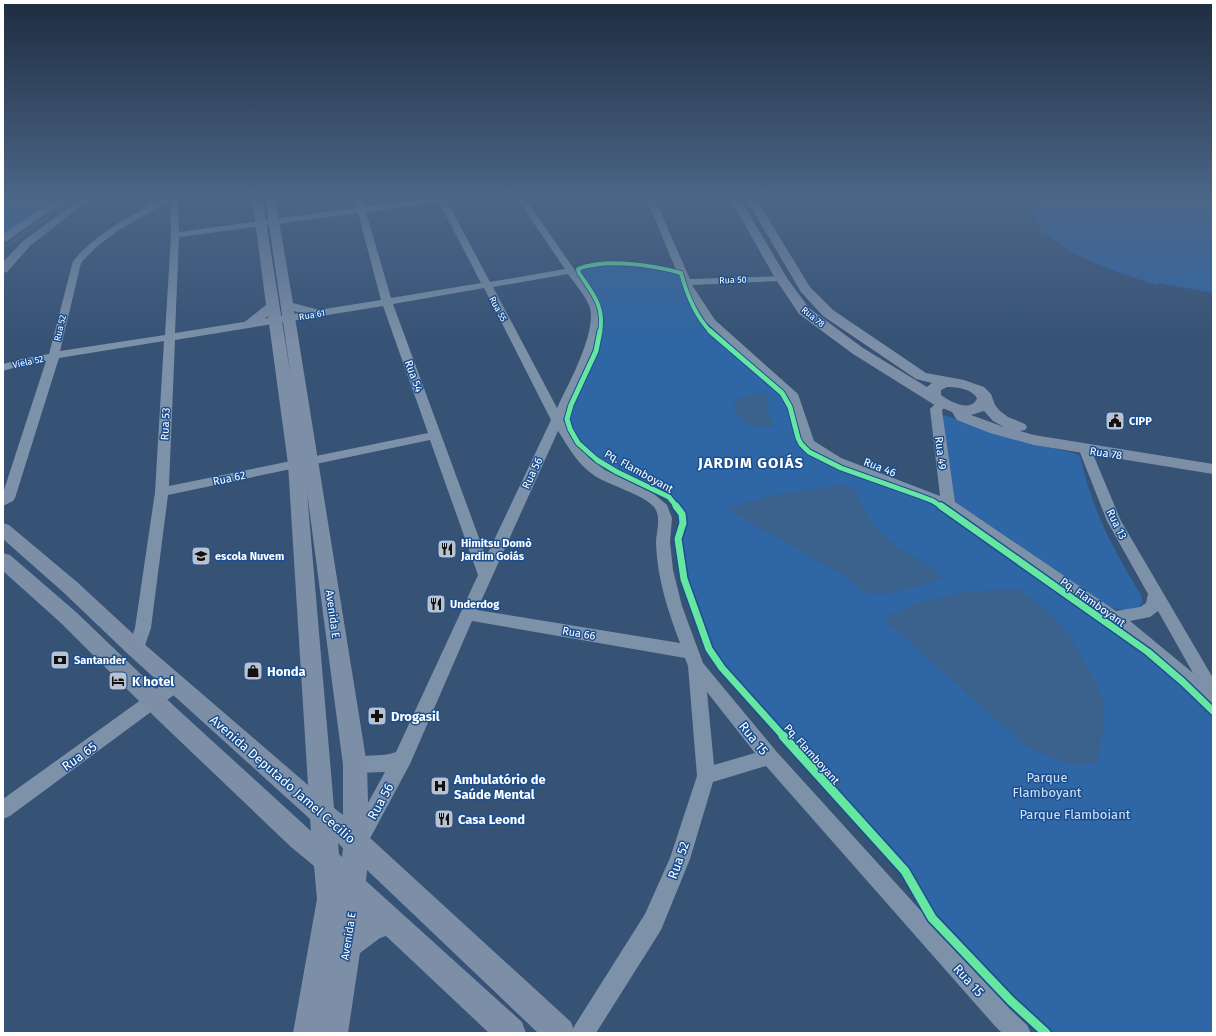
<svg xmlns="http://www.w3.org/2000/svg" width="1216" height="1036" font-family="'Fira Sans',sans-serif">
<style>
.green{fill:#2f66a5}
.water{fill:#3b618d}
.lines{fill:none;stroke-linecap:round;stroke-linejoin:round}
.stream{stroke:#3b618d;stroke-width:2}
.canal{fill:#3b618d;fill-rule:evenodd}
.minor{fill:#7d92a8;fill-rule:evenodd}
.major{fill:#7d8ea7;fill-rule:evenodd}
.cycleway-far3-casing{stroke:#1b4f8f;stroke-width:5.5}
.cycleway-far2-casing{stroke:#1b4f8f;stroke-width:7}
.cycleway-far1-casing{stroke:#1b4f8f;stroke-width:10}
.cycleway-casing{stroke:#1b4f8f;stroke-width:12}
.cycleway-far3{stroke:#66e7a1;stroke-width:4}
.cycleway-far2{stroke:#66e7a1;stroke-width:5}
.cycleway-far1{stroke:#66e7a1;stroke-width:7}
.cycleway{stroke:#66e7a1;stroke-width:9}
.labels{text-anchor:middle;stroke-width:3;stroke-linejoin:round;paint-order:stroke}
.far-street-label{font-size:9px;fill:#fff;stroke:#1b4f8f}
.street-label{font-size:11px;fill:#fff;stroke:#1b4f8f}
.poi-label{font-size:11px;font-weight:bold;fill:#fff;stroke:#1b4f8f;text-anchor:start}
.near-poi-label{font-size:13px;font-weight:bold;fill:#fff;stroke:#1b4f8f;text-anchor:start}
.near-street-label{font-size:13px;fill:#fff;stroke:#1b4f8f}
.near-park-label{font-size:13px;fill:#cfe3fa;stroke:#1b4f8f}
.district-label{font-size:15px;font-weight:bold;letter-spacing:1px;fill:#fff;stroke:#1b4f8f}
</style>
<rect width="100%" height="100%" fill="#365274"/>
<g class="green">
<path d="M16,197H58L3,236V202Z"/>
<path d="M1037,197H1213V293L1159,283L1157,285C1130,277 1009,240 1037,197Z"/>
<path d="M608,264L660,267L681,273L684,284L696,314L702,323L721,341L782,393C798,412 790,427 801,444C814,465 905,489 933,501L1148,652L1183,682L1213,711V1033H1046L1011,1001L932,918L905,871L722,668L709,649L684,579L678,539L683,523L682,514L669,497L637,483L597,460L578,443L570,429L567,419L571,405L596,351L601,326V311L597,300L579,273L578,269L582,266Z"/>
<path d="M944,415L1034,444L1070,452L1079,455L1081,459C1091,508 1114,551 1140,593C1150,615 1119,611 1107,606L956,504L955,501L942,417Z"/>
</g>
<g class="water">
<path d="M763,391L769,400L767,406L774,426C753,430 747,425 734,410L735,400Z"/>
<path d="M841,485L856,490L873,526L904,551L927,564L943,578L914,588L887,594H872L863,592L843,574L822,564L798,549L729,511L731,507L782,493Z"/>
<path d="M1006,589L1021,590L1041,606L1065,629L1086,662L1105,703L1102,739L1097,763L1075,765L1053,758L1027,747L890,625L886,617L918,602L967,592Z"/>
</g>
<g class="lines">
<g class="stream">
<path d="M3,208L39,210"/>
<path d="M54,210H57"/>
</g>
<path class="canal" d="M72,197H79L3,251V246Z"/>
<g class="minor">
<path d="M165,197H178L179,232L356,208L351,197H359L364,207L437,197H462L461,199L447,201L490,282L565,269L516,197H524L599,305L602,321L591,361L563,420L589,458L605,470L654,494L667,505L672,518L670,542L673,570L682,606L703,663L776,751L1010,1009L1027,1025L1031,1033H1002L994,1025L766,766L713,782L690,859L661,930L596,1033H571L575,1025L645,914L670,858L697,776L688,666L685,658L472,621L410,764L367,844L360,847L353,844L350,837L353,830L385,772L355,773L348,771L346,765L348,759C364,753 381,758 396,752L478,575L430,440L311,465L306,464L305,461L306,458L311,457L428,433L383,306L175,340L169,486L296,460L301,461L303,464L301,467L296,468L168,495L151,628L142,654L136,656L130,654L128,649L135,628L155,492L164,341L59,358L15,498L13,501L3,506V493L46,361L23,365L3,371V364L21,359L49,354L73,261C98,232 132,215 165,197ZM170,201L171,235L165,335L60,351L81,263C104,235 138,219 170,201ZM439,202L481,283L391,298L366,212ZM358,213L381,300L175,333L179,237ZM568,274C575,284 584,294 589,305C599,329 568,385 557,408L493,287ZM484,288L551,420L486,557L393,304ZM558,431C569,448 578,465 595,476C609,485 644,495 654,507C662,517 656,532 656,543C657,578 668,611 680,643L477,610ZM707,692L755,753L714,765Z"/>
<path d="M646,197H654L690,279L784,276L786,278L781,281L692,285L715,320L798,394L814,441L841,458L940,496L930,409L938,401H946L948,404L942,410L955,502L1116,611L1140,607L1146,603L1148,594L1107,521L1079,450L1080,447H1090L1121,521L1213,678V707L1207,705L1108,621L943,507L831,464L810,452L804,446L788,397L706,322L681,282ZM1158,611L1193,673L1130,621L1150,617Z"/>
<path d="M176,677L182,679L185,684L182,689L10,816L3,819V799L170,679Z"/>
</g>
<g class="major">
<path d="M58,197H70L7,241L3,242V234Z"/>
<path d="M82,197H93L31,245L7,272L3,273V262L23,241Z"/>
<path d="M252,197H262L291,377L265,197H275L293,303L323,311L325,314L323,317L318,318L294,311L367,765L369,837L571,1022L575,1033H538L367,870L366,881L522,1022L526,1033H489L386,936L380,938L360,953L348,1033H293L317,899L314,866L291,847L158,720L62,624L3,571V553L10,555L76,612L174,706L311,831L310,819L129,655L63,592L3,539V523L9,525L77,582L143,643L308,785L288,464L268,316L254,327H244L242,324L266,305ZM307,492L343,765V815L334,808ZM338,843L343,848L342,857L339,854Z"/>
<path d="M729,197H739L787,278L809,308L863,348L927,387L932,383L916,379L823,316L801,292L745,197H755L810,287L833,310L926,373L964,380L984,387L991,394L995,405L1000,411L1008,417L1025,424L1027,427L1025,430L1020,431L1034,435L1213,464V474L1034,445L990,433L957,420L952,412L933,404L853,354L799,314L775,278ZM947,387C957,387 972,389 977,398C972,413 950,402 941,395V390ZM984,411L993,421L1004,427L971,415Z"/>
</g>
<g class="cycleway-far3-casing">
<path id="cycleway-far3" d="M600,332C605,306 592,293 579,273L578,269C606,258 652,265 681,273C687,295 695,316 711,332"/>
</g>
<g class="cycleway-far2-casing">
<g id="cycleway-far2">
<path d="M600,331L596,351L571,405L567,419L570,429L578,443L597,460L617,472L669,497L677,507"/>
<path d="M710,331L782,393L790,407L798,438L801,444L809,452L841,468L920,496L933,501L942,507"/>
</g>
</g>
<g class="cycleway-far1-casing">
<g id="cycleway-far1">
<path d="M676,506L682,514L683,523L678,539L684,579L709,649L722,668L784,737"/>
<path d="M941,506L1148,652L1183,682L1213,711"/>
</g>
</g>
<g class="cycleway-casing">
<path id="cycleway" d="M783,736L905,871L932,918L1011,1001L1046,1033"/>
</g>
<use href="#cycleway-far3" class="cycleway-far3"/>
<use href="#cycleway-far2" class="cycleway-far2"/>
<use href="#cycleway-far1" class="cycleway-far1"/>
<use href="#cycleway" class="cycleway"/>
</g>
<linearGradient id="sky" x2="0" y2="1"><stop stop-color="#1e2d40"/><stop offset="0.58" stop-color="#4c6688"/><stop offset="1" stop-color="#4c6688" stop-opacity="0"/></linearGradient>
<rect width="1216" height="342" fill="url(#sky)"/>
<defs>
<g id="civic-square" transform="scale(1)"><rect x="-9" y="-9" width="18" height="18" rx="4" fill="#b9c2ce" stroke="#1b4f8f"/><path d="M-.6-6.5H3V-4.5H.6V-3L4-1V1h2V6H-6V1h2V-1L-.6-3ZM-1.2 2.5V6h2.4V2.5Z" fill="#111"/></g>
<g id="restaurant-square" transform="scale(1)"><rect x="-9" y="-9" width="18" height="18" rx="4" fill="#b9c2ce" stroke="#1b4f8f"/><path d="M-5-6h1v4h1v-4h1v4h1v-4h1v5L-1.5 .5V6h-2V.5L-5-1ZM5-6V6H3V1.5H1.5Q1.5-4 5-6Z" fill="#111"/></g>
<g id="school-square" transform="scale(1)"><rect x="-9" y="-9" width="18" height="18" rx="4" fill="#b9c2ce" stroke="#1b4f8f"/><path d="M0-5L7-2L0 1L-7-2ZM-4 1L0 2.5L4 1V4Q0 6-4 4Z" fill="#111"/></g>
<g id="bank-square" transform="scale(1)"><rect x="-9" y="-9" width="18" height="18" rx="4" fill="#b9c2ce" stroke="#1b4f8f"/><path d="M-6-4H6V4H-6ZM0-2.3a2.3 2.3 0 1 0 0 4.6a2.3 2.3 0 1 0 0-4.6Z" fill="#111"/></g>
<g id="shop-square" transform="scale(1)"><rect x="-9" y="-9" width="18" height="18" rx="4" fill="#b9c2ce" stroke="#1b4f8f"/><path d="M-5-2.5h2.3a2.7 3.5 0 0 1 5.4 0H5L5.5 6h-11ZM-1.5-2.5h3a1.5 2.3 0 0 0-3 0Z" fill="#111"/></g>
<g id="hotel-square" transform="scale(1)"><rect x="-9" y="-9" width="18" height="18" rx="4" fill="#b9c2ce" stroke="#1b4f8f"/><path d="M-6-4.5h1.5V1H6V5H4.5V3h-9V5H-6ZM-4 0a1.8 1.8 0 1 1 3.6 0ZM.5 0V-2.5h3Q6-2.5 6 0Z" fill="#111"/></g>
<g id="pharmacy-square" transform="scale(1)"><rect x="-9" y="-9" width="18" height="18" rx="4" fill="#b9c2ce" stroke="#1b4f8f"/><path d="M-2-6h4v4h4v4h-4v4h-4v-4h-4v-4h4Z" fill="#111"/></g>
<g id="hospital-square" transform="scale(1)"><rect x="-9" y="-9" width="18" height="18" rx="4" fill="#b9c2ce" stroke="#1b4f8f"/><path d="M-5-5h3v3.5h4V-5h3V5h-3V1.5h-4V5h-3Z" fill="#111"/></g>
</defs>
<g fill-rule="evenodd">
<use href="#civic-square" x="1115" y="421"/>
<use href="#restaurant-square" x="447" y="549"/>
<use href="#school-square" x="201" y="556"/>
<use href="#restaurant-square" x="436" y="604"/>
<use href="#bank-square" x="60" y="660"/>
<use href="#shop-square" x="253" y="671"/>
<use href="#hotel-square" x="118" y="681"/>
<use href="#pharmacy-square" x="377" y="716"/>
<use href="#hospital-square" x="440" y="786"/>
<use href="#restaurant-square" x="444" y="819"/>
</g>
<g class="labels">
<g class="far-street-label">
<text transform="translate(733 280) rotate(-2)" y="3">Rua 50</text>
<text transform="translate(498 309) rotate(62)" y="3">Rua 55</text>
<text transform="translate(312 315) rotate(-10)" y="3">Rua 61</text>
<text transform="translate(813 317) rotate(39)" y="3">Rua 78</text>
<text transform="translate(60 328) rotate(-77)" y="3">Rua 52</text>
<text transform="translate(28 362) rotate(-12)" y="3">Viela 52</text>
</g>
<g class="street-label">
<text transform="translate(414 376) rotate(70)" y="4">Rua 54</text>
<text transform="translate(165 424) rotate(-87)" y="4">Rua 53</text>
<text transform="translate(941 453) rotate(83)" y="4">Rua 49</text>
<text transform="translate(1106 453) rotate(9)" y="4">Rua 78</text>
<text transform="translate(880 467) rotate(21)" y="4">Rua 46</text>
<text transform="translate(639 471) rotate(29)" y="4">Pq. Flamboyant</text>
<text transform="translate(532 473) rotate(-65)" y="4">Rua 56</text>
<text transform="translate(229 478) rotate(-12)" y="4">Rua 62</text>
<text transform="translate(1117 524) rotate(64)" y="4">Rua 13</text>
<text transform="translate(1093 602) rotate(35)" y="4">Pq. Flamboyant</text>
<text transform="translate(333 614) rotate(82)" y="4">Avenida E</text>
<text transform="translate(579 633) rotate(10)" y="4">Rua 66</text>
<text transform="translate(812 754) rotate(48)" y="4">Pq. Flamboyant</text>
<text transform="translate(348 936) rotate(-81)" y="4">Avenida E</text>
</g>
<g class="poi-label">
<text x="1129" y="425">CIPP</text>
<text x="461" y="547">Himitsu Domò<tspan x="461" dy="13">Jardim Goiás</tspan></text>
<text x="215" y="560">escola Nuvem</text>
<text x="450" y="608">Underdog</text>
<text x="74" y="664">Santander</text>
</g>
<g class="near-poi-label">
<text x="267" y="676">Honda</text>
<text x="132" y="686">K hotel</text>
<text x="391" y="721">Drogasil</text>
<text x="454" y="784">Ambulatório de<tspan x="454" dy="15">Saúde Mental</tspan></text>
<text x="458" y="824">Casa Leond</text>
</g>
<g class="near-street-label">
<text transform="translate(754 738) rotate(51)" y="5">Rua 15</text>
<text transform="translate(79 756) rotate(-36)" y="5">Rua 65</text>
<text transform="translate(283 779) rotate(41)" y="5">Avenida Deputado Jamel Cecílio</text>
<text transform="translate(380 801) rotate(-61)" y="5">Rua 56</text>
<text transform="translate(678 860) rotate(-70)" y="5">Rua 52</text>
<text transform="translate(969 980) rotate(48)" y="5">Rua 15</text>
</g>
<g class="near-park-label">
<text x="1047" y="782">Parque<tspan x="1047" dy="15">Flamboyant</tspan></text>
<text x="1075" y="819">Parque Flamboiant</text>
</g>
<g class="district-label">
<text x="751" y="468">JARDIM GOIÁS</text>
</g>
</g>
<rect width="1216" height="1036" fill="none" stroke="#ffffff" stroke-width="8"/>
</svg>
